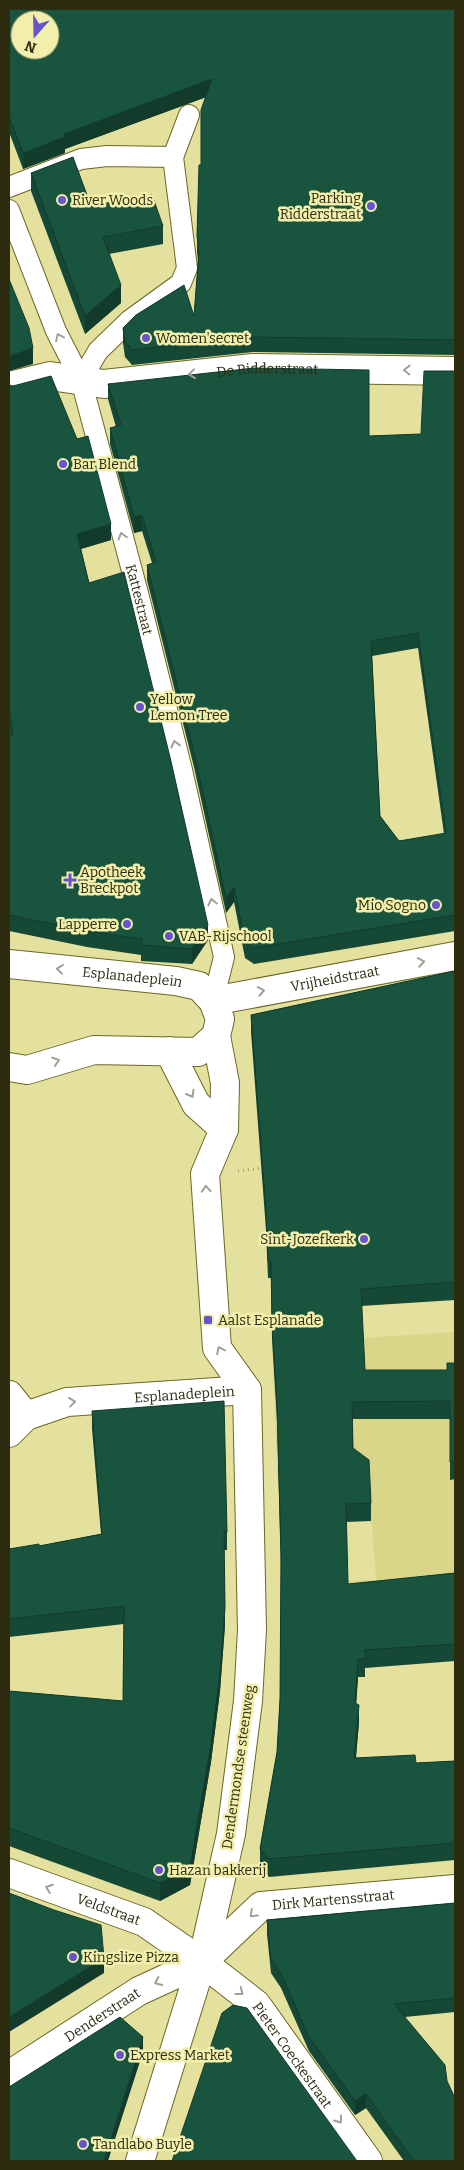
<svg xmlns="http://www.w3.org/2000/svg" width="464" height="2170" font-family="Bitter,serif">
<style>
.built{fill:#d9d68a}
.lines{fill:none;stroke-linecap:round;stroke-linejoin:round}
.pedestrian-casing{stroke:#6b6826;stroke-width:22}
.minor-casing{stroke:#6b6826;stroke-width:30}
.tertiary-casing{stroke:#6b6826;stroke-width:30}
.path{stroke:#a19f6a;stroke-width:3;stroke-dasharray:1 4;stroke-linecap:butt}
.pedestrian{stroke:#fff;stroke-width:20}
.minor{stroke:#fff;stroke-width:28}
.tertiary{stroke:#fff;stroke-width:28}
.wall{fill:#164836;fill-rule:evenodd}
.shaded-wall{fill:#123b2c}
.building{fill:#19543f;stroke:#123b2c;fill-rule:evenodd}
.oneway{stroke:#a0a093}
.poi-dot{fill:#6753cc;stroke:#f1efab;stroke-width:2}
.labels{text-anchor:middle;stroke-width:5;stroke-linejoin:round;paint-order:stroke}
.poi-label{font-size:14px;fill:#2d2b10;stroke:#f1efab;text-anchor:start}
.street-label{font-size:14px;fill:#2d2b10;stroke:#f1efab}
</style>
<rect width="100%" height="100%" fill="#e4e19e"/>
<path class="built" d="M455,1332V1649L348,1594V1581L376,1580L369,1486L347,1490L278,1491L272,1344Z"/>
<g class="lines">
<g class="pedestrian-casing">
<g id="pedestrian">
<path d="M9,187L81,159L107,156L173,157"/>
<path id="s1" d="M9,210L56,331L81,380L138,593L182,770L224,957L213,1001"/>
<path d="M81,380L98,351L130,320L181,283L187,268L173,157L189,115"/>
</g>
</g>
<g class="minor-casing">
<g id="minor">
<path id="s2" d="M9,386L50,376L104,384L253,368L455,371"/>
<path d="M9,1395L26,1416"/>
<path id="s3" d="M9,1433L26,1416L67,1402L247,1390"/>
<path id="s4" d="M9,1873L144,1922L202,1962L256,2004L368,2161"/>
<path id="s5" d="M9,2075L139,1991L202,1962L261,1906L455,1889"/>
</g>
</g>
<g class="tertiary-casing">
<g id="tertiary">
<path id="s6" d="M9,964L176,981L199,986L213,1001L220,1019L216,1036L225,1083L224,1129L205,1174L217,1348L247,1390L252,1630L248,1701L231,1834L202,1962L140,2161"/>
<path id="s7" d="M213,1001L455,956"/>
<path d="M169,1051L196,1104L224,1129"/>
<path d="M9,1067L27,1070L94,1050L198,1052L216,1036"/>
</g>
</g>
<path class="path" d="M238,1171L264,1168"/>
<use href="#pedestrian" class="pedestrian"/>
<use href="#minor" class="minor"/>
<use href="#tertiary" class="tertiary"/>
</g>
<g class="wall">
<path d="M9,9H455V355L253,352L132,365L125,357L123,343V328L194,316L198,261L197,252V236L206,97L65,149V153L23,169L9,132Z"/>
<path d="M31,173L91,206L163,226V244L109,254L121,303L85,334L31,191Z"/>
<path d="M455,371V931L254,964L245,958L234,902L226,913L194,767L147,580V565L152,563L142,531L134,533L110,444V428L116,427L108,399V384L369,436L421,434ZM418,648L444,834L399,841L380,816L372,656Z"/>
<path d="M9,385L111,540L81,549L89,583L208,940L192,964L141,961V955L87,947L9,931V734H10L9,724Z"/>
<path d="M455,971V1300L361,1306L365,1370H447L455,1363V1479L450,1480V1419H353V1448L371,1503V1521L346,1522L348,1584L455,1573V1661L365,1668V1677H358L356,1704L359,1722L356,1758L416,1763L455,1761V1860L269,1877L260,1866V1849L277,1752L280,1699L281,1569L277,1421L272,1339L271,1278H268L266,1230L251,1032V1015Z"/>
<path d="M92,1411L227,1532V1550H224L225,1625L220,1691L211,1762L190,1885L160,1901L9,1846V1691L123,1701L124,1624L9,1637V1549L39,1546L101,1534L92,1429Z"/>
<path d="M455,1903V2012L405,2017L455,2161H404L366,2108L355,2115L309,2051L281,1988L271,1973L267,1934V1920Z"/>
</g>
<g class="shaded-wall">
<path d="M212,79V95L65,149V153L23,169V153L64,134Z"/>
<path d="M121,285V303L85,334V316Z"/>
<path d="M33,348V364L9,371V356Z"/>
<path d="M142,515V531L134,533V517Z"/>
<path d="M111,524V540L77,550V534Z"/>
<path d="M234,887V902L226,913V898Z"/>
<path d="M208,925V940L192,964V949Z"/>
<path d="M225,1607V1625L220,1691L211,1762L190,1885L160,1901V1883Z"/>
<path d="M358,1659V1677L355,1721V1703Z"/>
<path d="M359,1705V1722L354,1776V1758Z"/>
<path d="M104,1958V1973L9,2032V2017Z"/>
<path d="M143,2037V2052L108,2161H104Z"/>
<path d="M366,2094V2108L355,2115V2101Z"/>
</g>
<g class="building">
<path d="M9,9H455V340L253,337L132,350L125,341L123,328L136,315L184,285L194,316L199,251L197,236L199,165H201V110L212,79L64,134L65,137L23,153L9,116ZM20,20H50V50H20Z"/>
<path d="M73,157L91,206L152,195L163,226L103,237L121,285L85,316L31,173Z"/>
<path d="M9,279L29,328L33,348L9,356Z"/>
<path d="M254,368L369,370V436L421,434L424,371H455V915L254,948L245,942L234,887L226,898L194,752L147,565L156,562L142,515L134,517L110,428L121,425L108,384ZM418,633L446,833L399,841L380,816L371,641Z"/>
<path d="M51,376L77,439L88,436L111,524L77,534L89,583L124,572L170,757L208,925L192,949L141,945L142,939L87,931L9,915V734L13,735L9,708V385L13,386Z"/>
<path d="M455,971V1282L361,1289L365,1370H447V1363H455V1462H450V1401L352,1402L353,1448L369,1460L371,1503L346,1504L348,1584L455,1573V1644L365,1650V1659H358L355,1703L359,1705L354,1758L415,1755L416,1763L455,1761V1843L269,1859L260,1849L277,1752L280,1699L281,1555L277,1404L272,1322L271,1261H268L266,1212L251,1015Z"/>
<path d="M224,1401L227,1532H224L225,1607L220,1673L211,1744L190,1867L160,1883L9,1828V1691L123,1701L124,1606L9,1619V1549L39,1544V1546L102,1534L92,1411Z"/>
<path d="M9,1893L54,1910L101,1925L104,1958L9,2017Z"/>
<path d="M455,1903V1998L394,2004L445,2065L447,2081L455,2098V2161H414L366,2094L355,2101L309,2037L281,1974L271,1959L267,1920Z"/>
<path d="M233,2005L247,2008L357,2161H172L222,2013Z"/>
<path d="M120,2017L143,2037L104,2161H9V2087Z"/>
</g>
<defs><path id="oneway-chevron" d="M-2-3.5L2.5 0L-2 3.5" fill="none" stroke-width="1.6" stroke-linecap="round" stroke-linejoin="round" transform="scale(1.25)"/></defs>
<g class="oneway">
<use href="#oneway-chevron" transform="translate(59 337) rotate(-116)"/>
<use href="#oneway-chevron" transform="translate(407 370) rotate(-179)"/>
<use href="#oneway-chevron" transform="translate(192 374) rotate(174)"/>
<use href="#oneway-chevron" transform="translate(122 536) rotate(-105)"/>
<use href="#oneway-chevron" transform="translate(175 744) rotate(-104)"/>
<use href="#oneway-chevron" transform="translate(212 902) rotate(-103)"/>
<use href="#oneway-chevron" transform="translate(421 962) rotate(-10)"/>
<use href="#oneway-chevron" transform="translate(60 969) rotate(-174)"/>
<use href="#oneway-chevron" transform="translate(261 991) rotate(-11)"/>
<use href="#oneway-chevron" transform="translate(56 1061) rotate(-18)"/>
<use href="#oneway-chevron" transform="translate(191 1094) rotate(60)"/>
<use href="#oneway-chevron" transform="translate(206 1189) rotate(-94)"/>
<use href="#oneway-chevron" transform="translate(220 1350) rotate(-115)"/>
<use href="#oneway-chevron" transform="translate(72 1402) rotate(-7)"/>
<use href="#oneway-chevron" transform="translate(49 1888) rotate(-160)"/>
<use href="#oneway-chevron" transform="translate(253 1914) rotate(137)"/>
<use href="#oneway-chevron" transform="translate(158 1982) rotate(155)"/>
<use href="#oneway-chevron" transform="translate(240 1992) rotate(38)"/>
<use href="#oneway-chevron" transform="translate(339 2120) rotate(54)"/>
</g>
<g class="poi-dot">
<circle cx="62" cy="200" r="5"/>
<circle cx="371" cy="206" r="5"/>
<circle cx="146" cy="338" r="5"/>
<circle cx="63" cy="464" r="5"/>
<circle cx="140" cy="707" r="5"/>
<path d="M67.5 872.5h5v5h5v5h-5v5h-5v-5h-5v-5h5z"/>
<circle cx="436" cy="905" r="5"/>
<circle cx="127" cy="924" r="5"/>
<circle cx="169" cy="936" r="5"/>
<circle cx="364" cy="1239" r="5"/>
<rect x="203" y="1315" width="10" height="10" rx="2.5"/>
<circle cx="159" cy="1870" r="5"/>
<circle cx="73" cy="1957" r="5"/>
<circle cx="120" cy="2055" r="5"/>
<circle cx="83" cy="2144" r="5"/>
</g>
<g class="labels">
<g class="poi-label">
<text x="361" y="203" text-anchor="end">Parking<tspan x="361" dy="16">Ridderstraat</tspan></text>
<text x="72" y="205">River Woods</text>
<text x="156" y="343">Women'secret</text>
<text x="73" y="469">Bar Blend</text>
<text x="150" y="704">Yellow<tspan x="150" dy="16">Lemon Tree</tspan></text>
<text x="80" y="877">Apotheek<tspan x="80" dy="16">Breckpot</tspan></text>
<text x="426" y="910" text-anchor="end">Mio Sogno</text>
<text x="117" y="929" text-anchor="end">Lapperre</text>
<text x="179" y="941">VAB-Rijschool</text>
<text x="354" y="1244" text-anchor="end">Sint-Jozefkerk</text>
<text x="218" y="1325">Aalst Esplanade</text>
<text x="169" y="1875">Hazan bakkerij</text>
<text x="83" y="1962">Kingslize Pizza</text>
<text x="130" y="2060">Express Market</text>
<text x="93" y="2149">Tandlabo Buyle</text>
</g>
<g class="street-label">
<text dy="5" stroke="none"><textPath href="#s2" startOffset="261">De Ridderstraat</textPath></text>
<text dy="5" stroke="none"><textPath href="#s1" startOffset="412">Kattestraat</textPath></text>
<text dy="5" stroke="none"><textPath href="#s6" startOffset="124">Esplanadeplein</textPath></text>
<text dy="5" stroke="none"><textPath href="#s7" startOffset="124">Vrijheidstraat</textPath></text>
<text dy="5" stroke="none"><textPath href="#s3" startOffset="185">Esplanadeplein</textPath></text>
<text transform="translate(238 1767) rotate(-82)" y="5">Dendermondse steenweg</text>
<text dy="5" stroke="none"><textPath href="#s5" startOffset="378">Dirk Martensstraat</textPath></text>
<text dy="5" stroke="none"><textPath href="#s4" startOffset="106">Veldstraat</textPath></text>
<text dy="5" stroke="none"><textPath href="#s5" startOffset="111">Denderstraat</textPath></text>
<text dy="5" stroke="none"><textPath href="#s4" startOffset="345">Pieter Coeckestraat</textPath></text>
</g>
</g>
<rect width="464" height="2170" fill="none" stroke="#2d2b10" stroke-width="20"/>
<g transform="translate(35 35) rotate(200)"><circle r="24" fill="#f1efab" stroke="#a3a16d"/>
<path d="M0-4L9 19L0 12L-9 19Z" fill="#6753cc"/>
<text y="-8" font-size="14" font-weight="bold" text-anchor="middle" fill="#2d2b10">N</text>
</g>
</svg>
